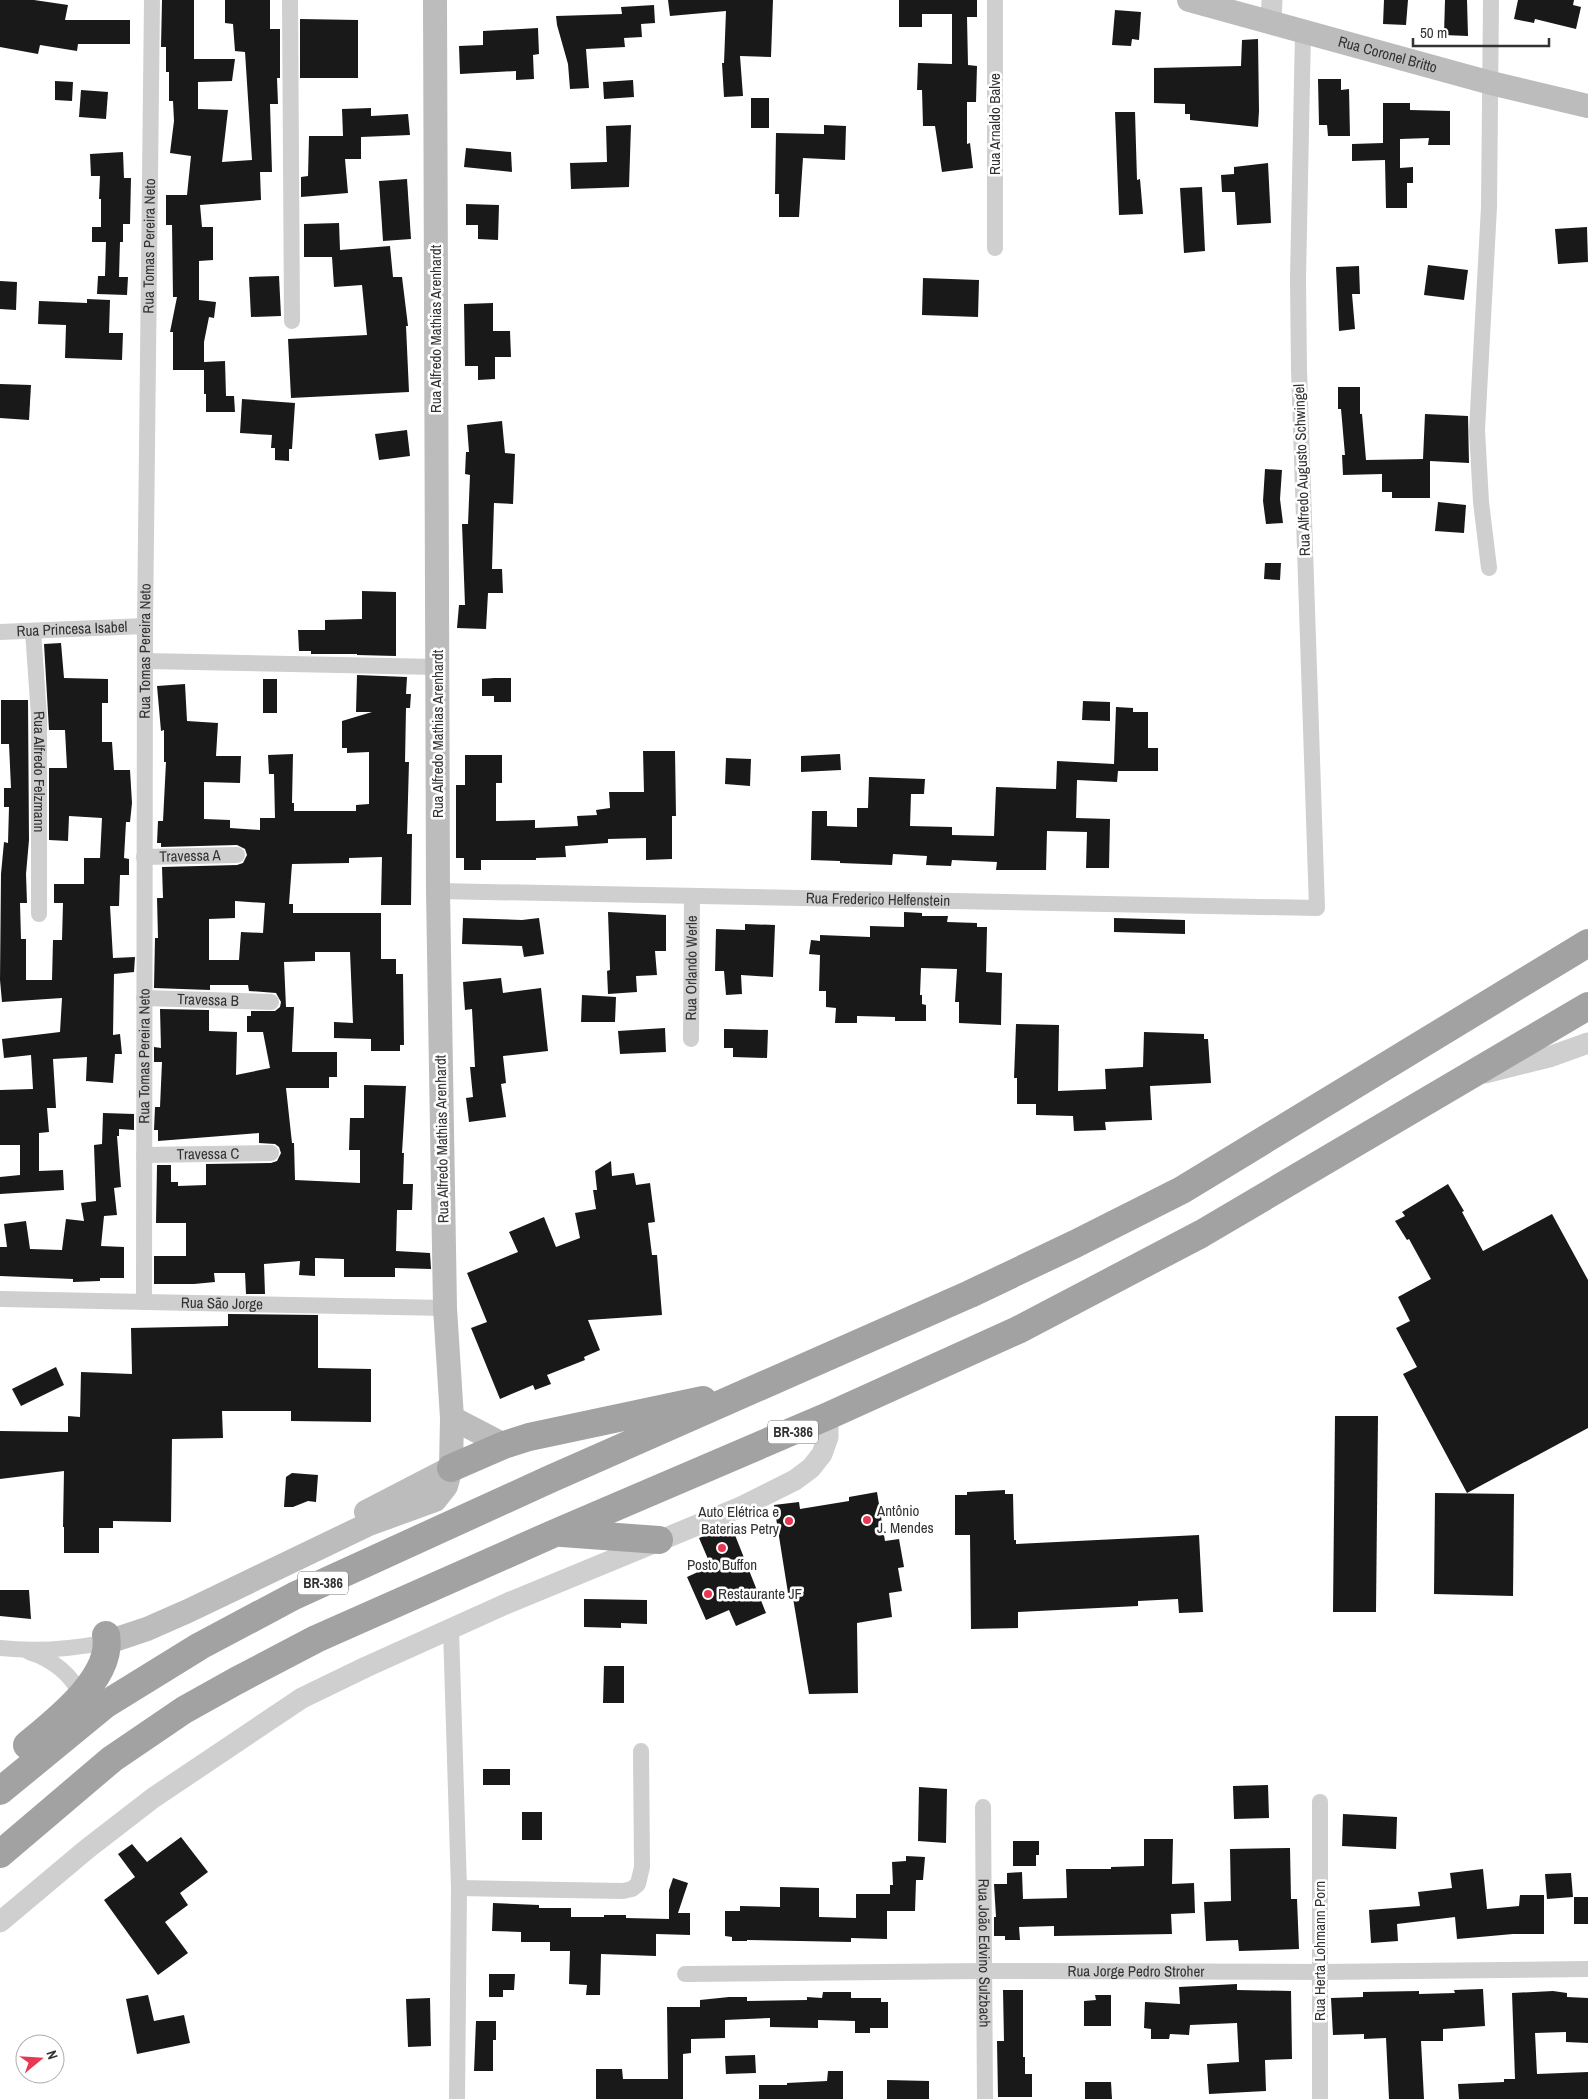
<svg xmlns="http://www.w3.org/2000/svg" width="1588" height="2099" font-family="'Archivo Narrow',sans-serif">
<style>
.building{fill:#191919;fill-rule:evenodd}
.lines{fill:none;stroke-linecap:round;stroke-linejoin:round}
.minor{stroke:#cfcfcf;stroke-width:16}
.tertiary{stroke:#cfcfcf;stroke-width:21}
.secondary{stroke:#bcbcbc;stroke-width:24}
.trunk{stroke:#a2a2a2;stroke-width:28}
.poi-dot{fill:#e73752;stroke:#fff;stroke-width:2}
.labels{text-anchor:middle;stroke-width:5;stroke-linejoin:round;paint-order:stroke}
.shield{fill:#fff;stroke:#707070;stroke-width:1}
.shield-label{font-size:14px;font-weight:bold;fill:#323232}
.street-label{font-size:15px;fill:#323232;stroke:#fff}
.poi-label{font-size:15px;fill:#323232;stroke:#fff;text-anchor:start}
</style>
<rect width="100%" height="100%" fill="#fff"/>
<g class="building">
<path d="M0,0H34L68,5L65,20H130V44H78L77,51L40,45L38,54L0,47Z"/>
<path d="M162,0H194V59H235L232,81L198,82V109L228,110L222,162L252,160L245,52L235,51L233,24L225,23V0H270V29H280V78H277L278,104H270L272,172H260L261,200L200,205L202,227H213V260L199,261V300L216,302L214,318L209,317L204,342V370H173V332H170L177,297H173L172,225H166V195H187L191,156L170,153L174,121L173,101H169V72H166V47H161Z"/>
<path d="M668,0H773L771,57L740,56L743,96L724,97L722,63H724L726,11L670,16Z"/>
<path d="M899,0H977V17H967L968,65L977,66L976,102H967V144L970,143L973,168L942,172L935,126H923L922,90H917L918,63L952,64V14H922V27H899Z"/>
<path d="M1384,0H1408L1406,25L1383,24Z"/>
<path d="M1445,0H1467L1468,36L1444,35Z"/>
<path d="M1518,0H1574L1573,5L1581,7L1576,29L1535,19L1534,23L1514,19Z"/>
<path d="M654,5L655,23L641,24L642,37L624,38L625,47L586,49L589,88L570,89L568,64L557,25L556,16L622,14L621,7Z"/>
<path d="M1115,10L1141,12L1139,40L1132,39L1131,46L1112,45Z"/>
<path d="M300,19L358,20V78H300Z"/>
<path d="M538,28L539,54L533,55L534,79L516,80V71L460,74L459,46L483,45V31Z"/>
<path d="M1258,39L1259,111L1258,127L1190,120V114H1185V104L1154,103V68L1241,66L1242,40Z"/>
<path d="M1318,79H1341V90L1349,89L1350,136H1328L1327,125H1319Z"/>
<path d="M633,80L634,97L604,99L603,82Z"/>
<path d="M55,81L73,82L72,101L55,100Z"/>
<path d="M81,90L108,92L106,119L79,117Z"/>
<rect x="751" y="98" width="18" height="30"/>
<path d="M1383,103H1410V110L1450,111V145H1428L1429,138L1400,139V168L1413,167V183H1407V208H1386L1385,160L1352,161V144L1383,143Z"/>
<path d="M371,108V116L408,114L410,135L361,137V159H345L348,193L301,197V177L308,176L309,136H343L342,109Z"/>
<path d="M1115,112H1135L1137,180L1140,179L1143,214L1119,215Z"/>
<path d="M631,125L629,187L571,189L570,163L607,162L606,126Z"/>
<path d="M824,125L846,126L845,160L803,158L799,217H779V194H775L776,133L824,134Z"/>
<path d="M466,148L511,152L512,172L464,167Z"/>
<path d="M123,152L124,178H131L130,224H123V242H120L119,277H128L127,295L97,294L98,276H105L106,242H92V227H101V199H99L100,176H91L90,154Z"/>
<path d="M1268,163L1271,223L1237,225L1235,192H1222L1221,175L1234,174V167Z"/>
<path d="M407,179L411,239L383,241L379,181Z"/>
<path d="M1202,187L1205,251L1184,253L1180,188Z"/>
<path d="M466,204L499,205L498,240L478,239V225H466Z"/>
<path d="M339,223L340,250L390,246L393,277H402L408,326H406L409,392L291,398L288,339L367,335L362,285L334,287L332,257H304V224Z"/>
<path d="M1587,227L1588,262L1558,264L1555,229Z"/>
<path d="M1428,265L1468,270L1464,300L1424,295Z"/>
<path d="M1359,266L1360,294H1352L1355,329L1339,331L1336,267Z"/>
<path d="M279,276L281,316L251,317L249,277Z"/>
<path d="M923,278L979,280L978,317L922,315Z"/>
<path d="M0,281L17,282L16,310L0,309Z"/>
<path d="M87,299L110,300L109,333H123L122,360L65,358L66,325L38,324L39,301L87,303Z"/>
<path d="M493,303V331H510L511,357H495V379L478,380V366H465L464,304Z"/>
<path d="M225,361L226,396H234L235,412H206V394H204V362Z"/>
<path d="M0,384L31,385L29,420L0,418Z"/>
<path d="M1338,387H1360V414H1362L1366,460L1423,459L1425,414L1468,416L1469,463L1430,461V498H1392V492H1382V474L1343,475L1342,455H1345L1341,409H1338Z"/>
<path d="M242,399L295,403L292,449H289V461L275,460V448H271L272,435L240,433Z"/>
<path d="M502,421L505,453L515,454L513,504L494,503L492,569H502L503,593H488L486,629L457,628L459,605H465L462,524H468L470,475L465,474L466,452H469L467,425Z"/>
<path d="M407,430L410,456L379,460L375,434Z"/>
<path d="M1265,469L1282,470L1280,499L1283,523L1266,524L1263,501Z"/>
<path d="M1438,502L1466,505L1464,533L1435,531Z"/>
<path d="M1265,563H1281L1280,580L1264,579Z"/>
<path d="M362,591L396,592V656L357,655V654H311V651H299L298,630H325V620L362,619Z"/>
<path d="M61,643L64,678L108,679V703H102V742H112L114,770H130L132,803L130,822H126L124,858L129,859V875H120L119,906H110L113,958L135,957L134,972L114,974L113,1035L120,1034L122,1054H115L113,1083L86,1081L87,1057L53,1059L56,1108H47L49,1132L39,1133V1171L63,1170L64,1190L0,1194V1177L20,1175V1145H0V1090L33,1089L31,1055L4,1058L2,1039L60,1032L62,998L2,1002L0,980L1,874L4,842L8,843L9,807H4V788H11L9,744H1V700H28L29,840L26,874L27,903H20L21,939H26V980H52L53,940H62L63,903H54V884H84V858H100L102,818L69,816L68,841L49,840V768H67L65,730H49L44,644Z"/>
<path d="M357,675L407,677L406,694H411L410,708H406L405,762H409L407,834H412L411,905H381L382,857L349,858V863L292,864L289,904H293V913H381V959H396V974H403L404,1045H400V1051H371V1039L334,1038V1022L353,1023L350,952H315V961L284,962L286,1007H294L292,1052H337V1077H329V1088H286L292,1143H294L295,1180L360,1183V1150H349L350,1118H364V1085L406,1086L402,1153H404L403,1184H413L412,1210H397L396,1251L430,1253L431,1269L395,1268V1277H344V1259L315,1258V1276L299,1275L300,1261L264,1264L265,1294H246L245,1273H214L215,1282L194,1284H154V1256H186V1223H156L157,1165H171V1182H178V1186L206,1185V1164L271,1163L277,1161L281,1153L279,1147L275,1144L259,1143V1133L158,1141V1130H154L155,1107H160L162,1062H154V1047L161,1048L160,1009L209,1010V1031L237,1032L236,1075L270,1068L263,1032H247V1016H251V1011H275L280,1007L281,1002L276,993L249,991L248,985H210V990L154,988L155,938H158L157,898H163L162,867L237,865L243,863L247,855L245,849L237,845L161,847V843H157L158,821H163L166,762H164V730L161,731L157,686L185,684L187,721L218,723L216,756H241L240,783L204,782V819L230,820V828L260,830V818H275L274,774H269L268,755L293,754L292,803H294V811H356V805L369,804V752L347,753V748H342V721L372,712H356ZM235,901L265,903L263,933L241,932L239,960H209V919L235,918Z"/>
<path d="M494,678H511V702H494V696H482V679Z"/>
<rect x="263" y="679" width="14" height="34"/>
<path d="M1083,701L1110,702V721L1082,720Z"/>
<path d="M1116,707L1133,708V712H1148V748H1158V771H1118L1117,782L1077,780L1076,818L1110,819L1109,868H1086L1087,832L1047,831L1046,870H996L997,862L952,860L951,866L926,865L927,856L893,854L892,865L840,863V861L811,860L812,811H827V826L857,827V808H868L869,777L925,779L924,794H911L910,826L952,827V835L994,836L996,787L1056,789L1057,761L1114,764Z"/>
<path d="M643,751H675L676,816H672V859L646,860V838L608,839V843L565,846L566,857L536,858V860H481V870H464V858H456V785H465V755H502V783H496V821L535,820V828L578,826L577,816L597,815L596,810L610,808L609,792H644Z"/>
<path d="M840,754L841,770L801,772V756Z"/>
<path d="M726,758L751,759L750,786L725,784Z"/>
<path d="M608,912L666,915V951H655L657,975L636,976L637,992L608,994L607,971L610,970Z"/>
<path d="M904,912L922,913V916H948L947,922L977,923V927H987L986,972L1002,973L1001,1025L959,1023V1002H955L957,969L921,968L920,995H922V1004L926,1005V1021H895V1017L857,1016V1023H835L836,1008L826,1007V991H819L820,955L809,954L811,940L820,941V935L870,937V926L904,927Z"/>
<path d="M463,918L522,920L539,918L544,954L524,957L522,946L462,944Z"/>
<path d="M1114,918L1185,920V934L1114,932Z"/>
<path d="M745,924L775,925L773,977L741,975L742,994L726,995L724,971H715L716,929L745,930Z"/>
<path d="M501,978L503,993L541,988L548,1051L503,1056L506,1083L501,1084L506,1117L469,1122L466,1098L473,1097L470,1067H475L472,1009L465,1010L463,982Z"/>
<path d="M582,995L616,997L615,1022H581Z"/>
<path d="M1016,1024L1059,1025L1058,1091L1106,1089L1105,1069L1143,1067L1144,1032L1204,1034V1039H1208L1211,1083L1150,1086L1152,1120L1105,1122L1106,1130L1074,1131L1073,1116L1036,1115V1104H1017V1078H1014Z"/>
<path d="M665,1028L666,1052L620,1054L618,1031Z"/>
<path d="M724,1029L768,1030L767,1058L733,1057V1048H724Z"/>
<path d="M103,1113L134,1114V1130L119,1129V1136H117L121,1187L114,1188L117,1215L104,1216L101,1246L124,1247V1278H100V1281L73,1282V1279L0,1276V1247H7L4,1224L26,1221L30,1249L62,1250L66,1219L84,1221L81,1203L96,1201L94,1145L102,1144Z"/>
<path d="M611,1161L612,1176L634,1173L636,1185L650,1183L655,1222L648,1223L652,1255H657L662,1315L588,1320L600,1350L584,1357L585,1360L547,1375L551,1384L535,1390L533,1385L500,1399L471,1328L487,1322L467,1273L518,1252L509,1232L544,1217L556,1247L580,1238L575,1213L596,1209L593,1190H597L595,1171Z"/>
<path d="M1448,1184L1464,1211L1462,1212L1483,1251L1552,1214L1588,1280V1428L1467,1493L1403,1374L1417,1367L1396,1328L1410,1321L1398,1297L1431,1279L1409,1239L1407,1240L1395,1221L1405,1216L1402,1212Z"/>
<path d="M228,1314L318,1315V1368L371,1369V1422L291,1421V1411H222L223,1438L172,1439L171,1522L113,1521V1528H99V1553H64V1527H63L64,1471L0,1479V1431L68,1432V1416L80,1417L81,1372L132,1374L131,1328L228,1326Z"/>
<path d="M56,1367L64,1385L21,1406L12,1389Z"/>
<path d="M1335,1416H1378L1376,1612H1333Z"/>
<path d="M292,1473L318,1475L316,1502L308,1501L293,1507H284L286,1477Z"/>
<path d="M1005,1490V1494H1013L1014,1540H1016V1544L1199,1535L1203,1612L1179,1613L1178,1599L1138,1601V1606L1018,1612V1628L971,1629L970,1535H955V1495H967V1492Z"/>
<path d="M877,1492L885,1541L899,1539L904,1567L898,1568L902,1591L889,1593L892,1617L857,1623L858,1693L809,1694L792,1592L788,1593L774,1505L799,1502L800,1509L849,1501V1497Z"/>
<path d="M1435,1493L1514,1494L1513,1596L1434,1594Z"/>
<path d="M731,1525L766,1613L736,1626L729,1610L706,1620L687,1577L711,1566L699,1538Z"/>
<path d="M0,1590H29L31,1619L0,1616Z"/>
<path d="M584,1599L647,1600V1624L621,1623V1628L584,1627Z"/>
<path d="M604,1666H624V1703H603Z"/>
<rect x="483" y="1769" width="27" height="16"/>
<path d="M1268,1785L1269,1818L1234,1819L1233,1786Z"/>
<path d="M919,1787L947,1789L946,1843L918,1841Z"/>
<rect x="522" y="1812" width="20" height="28"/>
<path d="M1343,1814L1397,1817L1396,1849L1342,1846Z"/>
<path d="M181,1837L208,1872L180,1893L188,1905L165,1922L188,1953L158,1975L104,1900L135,1877L118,1854L132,1844L147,1862Z"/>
<path d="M1144,1839H1173L1172,1884L1194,1883L1195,1913L1171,1914L1172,1934L1054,1936V1926L1019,1927L1020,1940H1005V1936H994V1917H996L994,1884H1007V1873L1022,1872L1023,1899L1067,1898L1066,1869H1111V1867L1144,1866Z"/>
<path d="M1013,1841H1039V1855H1036V1866H1013Z"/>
<path d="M1290,1848L1291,1899H1297L1299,1949L1239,1951L1238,1940L1206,1941L1204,1902L1231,1901L1230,1849Z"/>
<path d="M906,1856L925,1857L923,1880H916L915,1911H887V1939L851,1938V1942L747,1940V1941H732V1937L725,1936V1911H740V1906L780,1907V1887L819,1888V1917L856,1918V1894H890V1885H893L892,1862L906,1861Z"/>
<path d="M1483,1869L1487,1909L1519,1906L1520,1895H1544V1934H1513L1457,1939L1455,1917L1397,1924L1398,1941L1371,1943L1369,1910L1420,1906L1418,1892L1452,1888L1450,1873Z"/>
<path d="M1571,1873L1573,1897L1547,1899L1545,1874Z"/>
<path d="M673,1878L688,1883L678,1913H690V1935L656,1934V1956L601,1954L600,1995H586L587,1985L569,1984L570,1951H550V1942H521V1932L492,1931L493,1903L539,1905V1908H571V1917H604V1915H626V1918L669,1919V1890Z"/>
<rect x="1574" y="1897" width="14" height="27"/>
<path d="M489,1974H515L514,1990H503V1997H489Z"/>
<path d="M1237,1984V1990L1291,1991L1292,2059L1265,2060L1266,2091L1209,2094L1207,2064L1239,2062L1237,2023L1190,2025L1189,2035L1170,2034L1169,2039H1151V2029L1144,2028L1145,2002L1180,2004L1179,1987Z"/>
<path d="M1483,1989L1485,2026L1443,2029V2041H1421L1424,2099H1389L1386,2038L1364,2039V2034L1333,2035L1331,1998L1363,1997V1992L1419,1991V1994L1455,1993L1454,1990Z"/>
<path d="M1003,1990H1023V2057H1025V2074H1032V2097H998L997,2041H1004Z"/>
<path d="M1553,1991L1567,1993V1997L1588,1998V2043L1566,2042V2032L1535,2033L1537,2074L1588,2072V2099H1459L1458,2084L1504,2082V2079H1515L1512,1993Z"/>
<path d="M823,1992H851V1998H881V2002H888V2028H870V2033H855V2021L818,2020V2028L770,2027V2018L725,2020V2038L691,2039V2053L683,2054V2099H596V2069H622L623,2079H668L667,2007H700V2000L729,1997H747V2001L807,2000V1997L822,1998Z"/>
<path d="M148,1995L154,2021L184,2015L190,2043L137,2054L126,1999Z"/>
<path d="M1095,1995H1111V2026H1084V2001L1096,2000Z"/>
<path d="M430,1998L431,2046L408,2047L406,1999Z"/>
<path d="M476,2021H496V2040H493V2071H474Z"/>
<path d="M755,2055L756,2073L726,2074L725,2056Z"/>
<path d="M828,2071H843V2099H759V2085H787V2083L827,2081Z"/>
<path d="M887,2080L929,2081V2099H887Z"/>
<path d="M1085,2082H1111L1112,2099H1085Z"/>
</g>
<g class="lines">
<g class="minor">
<path d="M290,0L292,321"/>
<path d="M995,0V248"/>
<path d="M1489,568L1481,502L1477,430L1489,207L1491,0"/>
<path id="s1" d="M33,631L39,716V914"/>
<path id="s2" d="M0,632L145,626"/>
<path d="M145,661L437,667"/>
<path id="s3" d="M144,857L237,855"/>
<path id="s4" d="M438,891L1317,908L1299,370L1298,279L1303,31"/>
<path id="s5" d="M144,998L271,1002"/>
<path id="s6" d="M691,1039L692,896"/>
<path id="s7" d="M144,1155L271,1153"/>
<path id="s8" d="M0,1299L445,1308"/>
<path id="s9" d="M144,1302L145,626L152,0"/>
<path d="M451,1630L459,1888L457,2099"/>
<path d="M0,1648C36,1652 72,1649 108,1642"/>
<path d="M29,1652C52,1659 73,1675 81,1697"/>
<path id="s10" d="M983,1807L985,2099"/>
<path d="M459,1888L623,1891L632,1889L638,1884L642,1867L641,1751"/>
<path id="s11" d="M685,1974L983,1971L1320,1972L1588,1969"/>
<path d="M1320,2099V1802"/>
</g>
<g class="tertiary">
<path d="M1271,23L1272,0"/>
<path d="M1485,1073L1549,1057L1588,1043"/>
<path d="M0,1922L87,1849L153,1798L302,1698L366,1667L508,1603L741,1507L795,1480L811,1468L822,1454L828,1437V1416"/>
</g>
<g class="secondary">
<path id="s12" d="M1189,0L1491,83L1588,106"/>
<path d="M452,1418L504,1445"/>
<path d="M366,1512L451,1468"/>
<path d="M108,1642L147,1629L188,1611L369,1524L435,1500L446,1486L451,1468L452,1418L445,1308L438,891L435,0"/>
</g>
<g class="trunk">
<path d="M451,1468L504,1445L529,1437L703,1400"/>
<path d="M562,1533L659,1540"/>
<path d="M27,1745C56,1721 114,1677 106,1635"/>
<path d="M0,1791L106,1704L200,1646L294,1596L548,1480L970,1294L1075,1244L1182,1190L1588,943"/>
<path d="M0,1854L112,1759L184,1710L236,1681L316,1639L555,1533L828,1416L1018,1330L1201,1234L1588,1006"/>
</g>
</g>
<g class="poi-dot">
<circle cx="867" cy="1520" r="5"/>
<circle cx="789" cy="1521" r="5"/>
<circle cx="722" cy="1548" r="5"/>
<circle cx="708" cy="1594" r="5"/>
</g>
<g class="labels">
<g class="shield">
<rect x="768" y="1420.5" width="50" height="23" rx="4"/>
<rect x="298" y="1571.5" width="50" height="23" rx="4"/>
</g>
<g class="shield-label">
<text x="793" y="1437">BR-386</text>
<text x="323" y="1588">BR-386</text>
</g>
<g class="street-label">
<text dy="5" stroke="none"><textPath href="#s12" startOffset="206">Rua Coronel Britto</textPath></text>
<text transform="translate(995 124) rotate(-90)" y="5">Rua Arnaldo Balve</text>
<text dy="5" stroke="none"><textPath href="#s9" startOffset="1056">Rua Tomas Pereira Neto</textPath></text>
<text transform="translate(436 329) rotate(-90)" y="5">Rua Alfredo Mathias Arenhardt</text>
<text transform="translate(1302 470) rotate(-92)" y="5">Rua Alfredo Augusto Schwingel</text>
<text dy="5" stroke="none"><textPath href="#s2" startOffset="72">Rua Princesa Isabel</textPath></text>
<text dy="5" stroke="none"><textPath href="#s9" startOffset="651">Rua Tomas Pereira Neto</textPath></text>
<text transform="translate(438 734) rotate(-90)" y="5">Rua Alfredo Mathias Arenhardt</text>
<text dy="5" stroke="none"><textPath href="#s1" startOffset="141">Rua Alfredo Felzmann</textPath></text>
<text dy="5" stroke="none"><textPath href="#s3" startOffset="46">Travessa A</textPath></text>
<text dy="5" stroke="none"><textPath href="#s4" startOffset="440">Rua Frederico Helfenstein</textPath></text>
<text dy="5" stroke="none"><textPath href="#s6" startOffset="71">Rua Orlando Werle</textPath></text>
<text dy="5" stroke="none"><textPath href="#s5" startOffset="64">Travessa B</textPath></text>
<text dy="5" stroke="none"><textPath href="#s9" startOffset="246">Rua Tomas Pereira Neto</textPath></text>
<text transform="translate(442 1139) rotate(-91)" y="5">Rua Alfredo Mathias Arenhardt</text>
<text dy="5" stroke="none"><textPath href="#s7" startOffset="64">Travessa C</textPath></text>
<text dy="5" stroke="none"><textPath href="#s8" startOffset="222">Rua São Jorge</textPath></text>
<text transform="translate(1320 1951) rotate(-90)" y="5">Rua Herta Lohmann Porn</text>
<text dy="5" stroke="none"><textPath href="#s10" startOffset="146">Rua João Edvino Sulzbach</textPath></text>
<text dy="5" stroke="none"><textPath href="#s11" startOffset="451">Rua Jorge Pedro Stroher</textPath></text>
</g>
<g class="poi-label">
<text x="877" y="1516">Antônio<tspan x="877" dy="17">J. Mendes</tspan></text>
<text x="779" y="1517" text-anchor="end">Auto Elétrica e<tspan x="779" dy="17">Baterias Petry</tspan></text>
<text x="722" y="1570" text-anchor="middle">Posto Buffon</text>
<text x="718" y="1599">Restaurante JF</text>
</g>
</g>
<g transform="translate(40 2059) rotate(72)"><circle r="24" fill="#ffffff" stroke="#adadad"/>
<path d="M0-4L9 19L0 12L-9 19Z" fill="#e73752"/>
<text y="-8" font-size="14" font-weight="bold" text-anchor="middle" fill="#323232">N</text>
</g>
<path d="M1413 38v8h136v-8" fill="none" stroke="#323232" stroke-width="2.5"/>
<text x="1420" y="38" font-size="15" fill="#323232" stroke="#ffffff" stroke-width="4" paint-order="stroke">50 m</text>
</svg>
